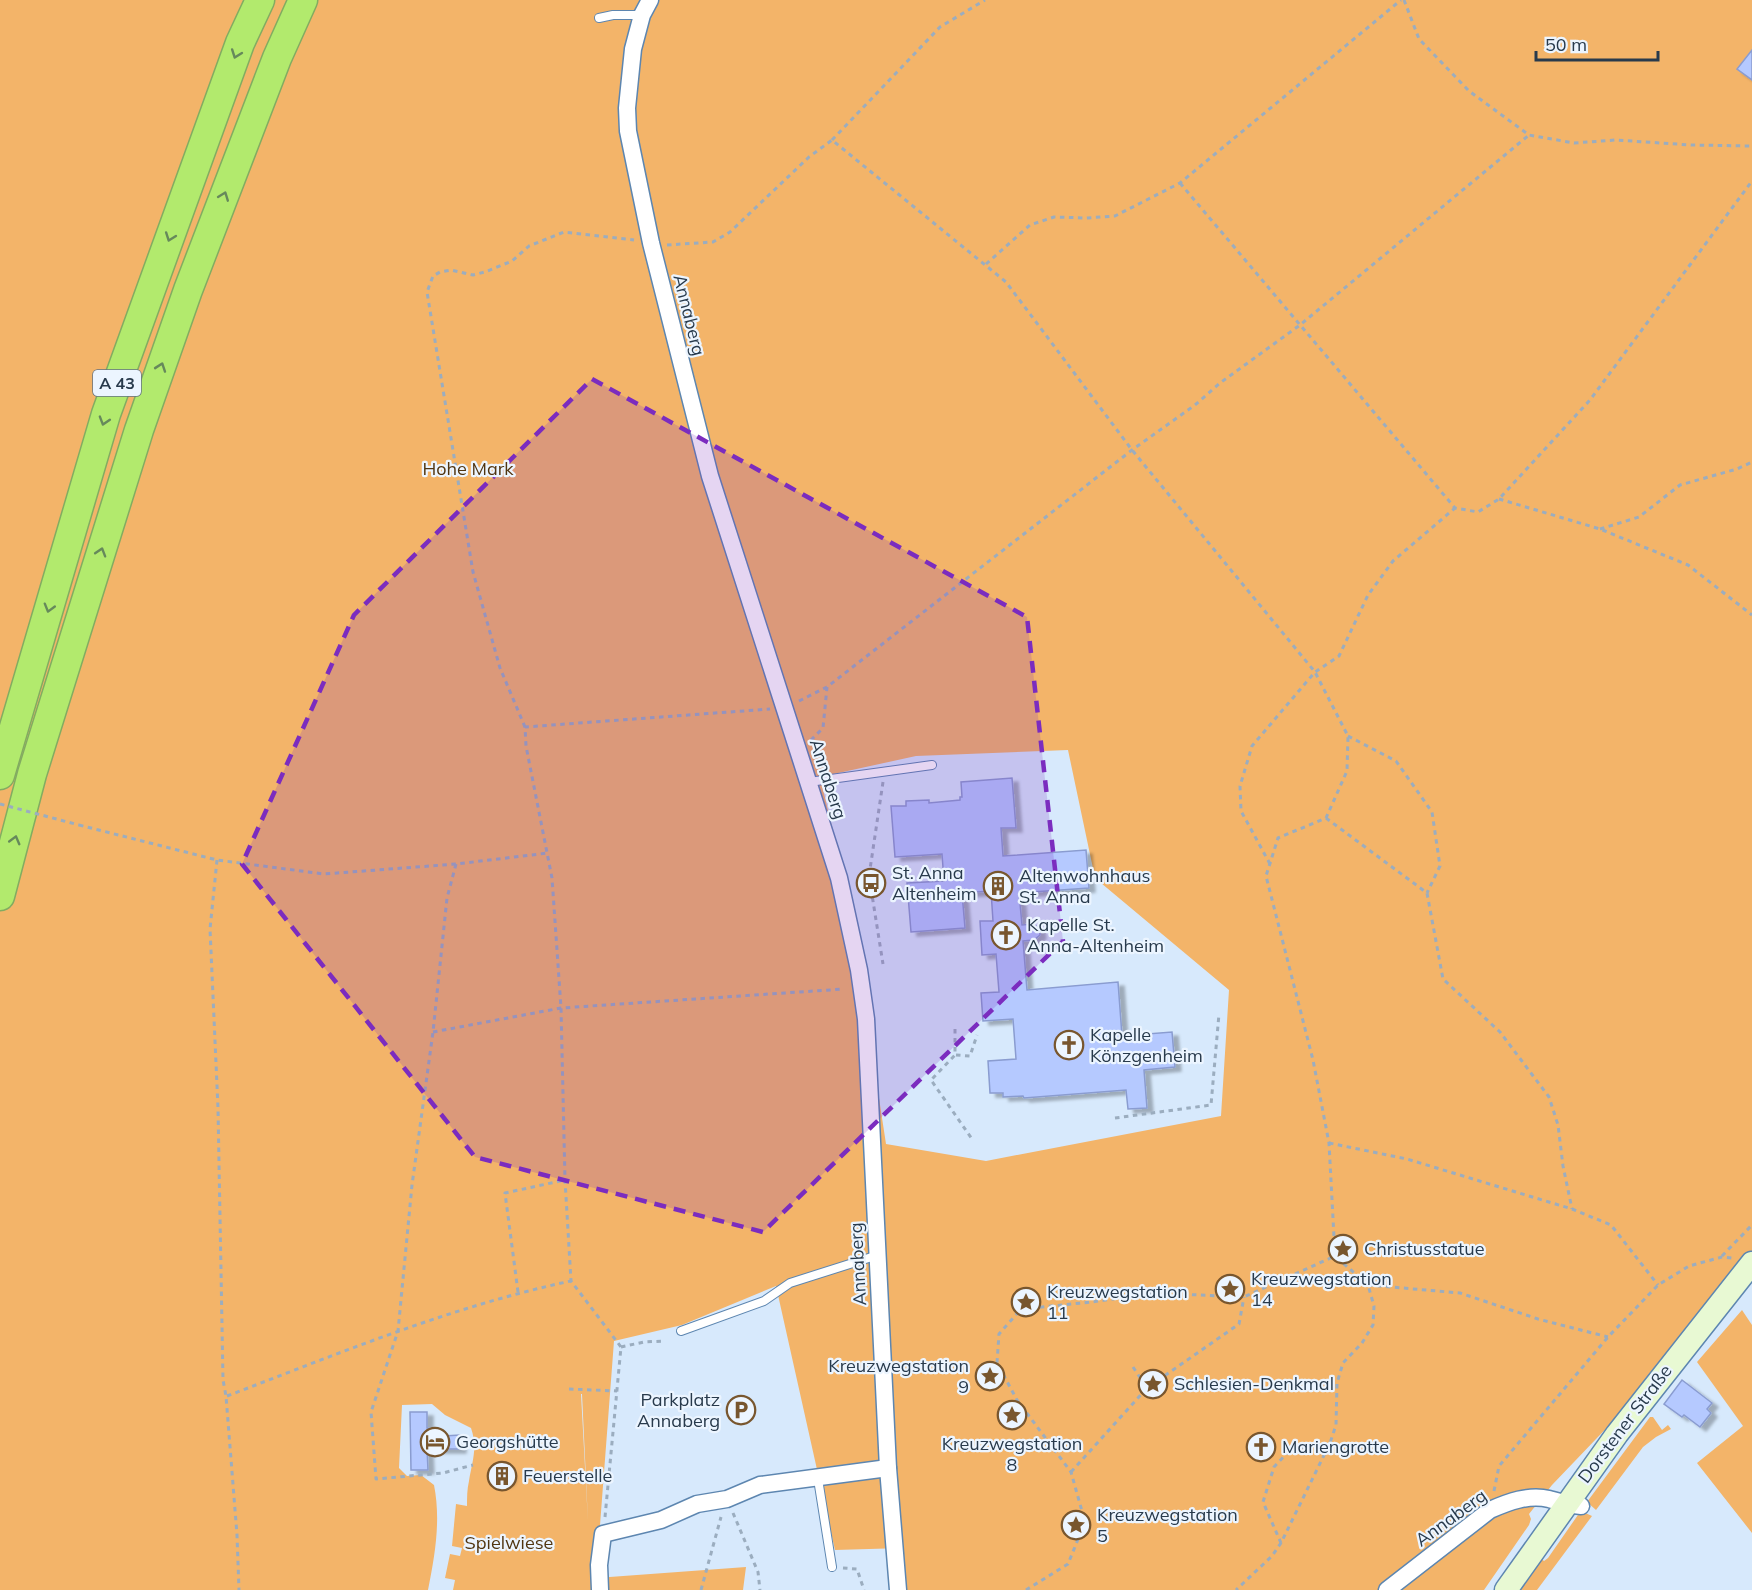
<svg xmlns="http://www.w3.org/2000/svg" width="1752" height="1590" font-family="Mulish,sans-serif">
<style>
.green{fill:#f3b469;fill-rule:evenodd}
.building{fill:#b5c9ff;stroke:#8a9cd0;stroke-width:1.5;filter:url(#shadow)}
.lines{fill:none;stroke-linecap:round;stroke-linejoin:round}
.service-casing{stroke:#5d86b0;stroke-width:10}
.minor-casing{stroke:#5d86b0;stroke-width:19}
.secondary-casing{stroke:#5d86b0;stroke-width:25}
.motorway-casing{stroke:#82ac61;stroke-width:31}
.path{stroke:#9badbf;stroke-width:3;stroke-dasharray:4.5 4.5;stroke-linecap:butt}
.service{stroke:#fff;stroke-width:8}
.minor{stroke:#fff;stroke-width:16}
.secondary{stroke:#e8f9d3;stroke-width:22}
.motorway{stroke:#b2ea6d;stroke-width:28}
.path-bridge{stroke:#9badbf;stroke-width:3;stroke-dasharray:4.5 4.5;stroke-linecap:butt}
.oneway{stroke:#66895b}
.marked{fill:#7b2cbf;fill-opacity:0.2;stroke:#7b2cbf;stroke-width:4.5;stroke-dasharray:12 8;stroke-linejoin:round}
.labels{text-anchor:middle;stroke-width:4.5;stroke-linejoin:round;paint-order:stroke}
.shield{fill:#ecf5ff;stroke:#637282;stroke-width:1.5}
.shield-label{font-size:16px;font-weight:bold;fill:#283a4c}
.street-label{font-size:18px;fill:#283a4c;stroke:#ecf5ff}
.park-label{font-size:18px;fill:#513510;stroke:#ecf5ff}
.poi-label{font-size:18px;fill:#283a4c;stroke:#ecf5ff;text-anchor:start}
</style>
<defs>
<filter id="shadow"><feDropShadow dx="6" dy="4" stdDeviation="1.5" flood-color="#0004"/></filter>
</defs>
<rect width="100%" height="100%" fill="#d7e9fc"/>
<g class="green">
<path d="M0,0H1752V1263L1685,1346L1552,1485L1529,1514L1531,1519L1529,1525L1484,1590H904L903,1548L835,1550L776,1286L682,1325L614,1341L596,1578L746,1567L743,1590H453L455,1580L445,1578L450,1554L460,1556L462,1548L452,1546L456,1504L467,1506C467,1498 467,1489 469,1481C472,1462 478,1448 471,1428L445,1415L432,1404L402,1405L399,1468L407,1476L421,1475L434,1485C441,1520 435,1555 428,1590H0ZM1068,750L1095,878L1229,990L1221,1116L986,1161L886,1144L847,889L820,777L916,756ZM581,1394H582L588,1522Z"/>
<path d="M1742,1310L1752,1325V1533L1697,1463L1743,1426L1697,1362Z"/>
<path d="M1650,1417H1653L1662,1430L1668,1425L1671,1429L1656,1437L1643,1447L1596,1510L1587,1502Z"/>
<path d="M1580,1512H1583L1592,1516L1537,1590H1515L1538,1556L1544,1561L1548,1558Z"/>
</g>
<g class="building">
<path d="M1752,50V80L1737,69Z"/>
<path d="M1012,778L1016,828H1001L1003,856L1086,850L1089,888L1019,893L1022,925L1033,924L1039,928L1040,935L1034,940L1023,941L1027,990L1118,982L1122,1036L1172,1032L1175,1067L1144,1070L1147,1108L1128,1109L1126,1090L1024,1098L1023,1096L1003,1097V1093H990L988,1061L1016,1059L1013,1019L983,1021L981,993L999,992L996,954L982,955L980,921H993L991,891L962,893L965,928L911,932L907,883L944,881L942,854L895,857L891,806H906V801L929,800V803L960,800V797H962L961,782Z"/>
<path d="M1682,1380L1712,1403L1707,1409L1711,1413L1700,1427L1684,1415L1682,1417L1664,1404Z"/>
<path d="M410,1412H427V1428L435,1429L443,1436L460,1435V1449H427L428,1470H411Z"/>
<circle cx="502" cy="1475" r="8"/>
</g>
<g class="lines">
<g class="service-casing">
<g id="service">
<path d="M599,18L613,15H642"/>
<path d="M809,782L932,765"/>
<path d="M681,1331L764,1301L790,1283L878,1255"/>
<path d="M818,1479L832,1567"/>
</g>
</g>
<g class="minor-casing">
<g id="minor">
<path d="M650,0L642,15L633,49L627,108L628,131L651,243L710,476L839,878L859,970L866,1019L888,1468L898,1590"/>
<path d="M600,1590L599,1565L603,1534L661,1520L697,1504L727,1499L760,1485L888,1468"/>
<path d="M1387,1590L1490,1510C1508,1502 1529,1494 1549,1499C1560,1502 1570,1505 1581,1506"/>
</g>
</g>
<g class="secondary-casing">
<path id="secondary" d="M1506,1590L1617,1434L1752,1263"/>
</g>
<g class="motorway-casing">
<g id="motorway">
<path d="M0,775L106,414L240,43L260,0"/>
<path d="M0,896L32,774L139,430L188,290L277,58L303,0"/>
</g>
</g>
<g class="path">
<path d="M1404,0L1419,39L1469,91L1529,135L1574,143L1616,140L1691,145L1752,146"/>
<path d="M832,140L940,27L985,0"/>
<path d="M1180,183L1455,508L1478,512L1499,499L1590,400L1752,181"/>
<path d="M667,245L713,242L730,232L809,157L832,140L1006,282L1132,450L1315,672L1348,736L1347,771L1326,818L1278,838L1266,876L1313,1060L1329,1143L1335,1256L1368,1285L1374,1306L1373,1325L1362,1343L1343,1363L1337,1383L1336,1425L1330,1443L1281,1543L1272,1556L1236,1590"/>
<path d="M986,264L1030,225L1054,217L1086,218L1115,216L1180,183L1401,0"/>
<path d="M1499,499L1600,529L1688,565L1752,615"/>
<path d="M1600,529L1639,517L1680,485L1737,469L1752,462"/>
<path d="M799,701L827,687L1132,450L1195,405L1220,383L1300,325L1529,135"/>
<path d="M525,727L500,668L473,572L427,292L433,276L440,272L451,270L473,275L485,272L512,261L529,246L564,232L634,240"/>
<path d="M1348,736L1396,761L1432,812L1440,866L1427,893"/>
<path d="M811,740L823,728L827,687"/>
<path d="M883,782L869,876L883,964"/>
<path d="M1326,818L1427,893L1443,979L1500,1032L1549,1097L1558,1125L1563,1166L1572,1209"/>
<path d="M79,825L217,860L324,874L456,864L548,853"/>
<path d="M217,860L210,929L218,1108L223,1380L226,1396L237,1535L239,1590"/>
<path d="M456,864L447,898L433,1032L412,1185L398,1331L371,1412L376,1479L443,1473L473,1465"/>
<path d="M1270,864L1241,811L1240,786L1252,746L1315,672L1339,656L1368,595L1393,561L1455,508"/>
<path d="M955,1029V1055L931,1080L972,1139"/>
<path d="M433,1032L561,1008L844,989"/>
<path d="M956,1055L970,1056L977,1035"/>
<path d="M1115,1118L1211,1105L1219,1014"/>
<path d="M1329,1143L1407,1159L1572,1209L1611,1225L1658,1285"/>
<path d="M1722,1256L1752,1225"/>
<path d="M1368,1285L1460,1293L1538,1319L1608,1337"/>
<path d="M518,1292L505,1193L565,1180"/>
<path d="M621,1347L644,1342L665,1341"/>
<path d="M1133,1367L1147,1388"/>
<path d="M569,1389L617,1391"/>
<path d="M227,1396C340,1353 453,1306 571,1281"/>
<path d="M1071,1472L1147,1388L1239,1324L1244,1297"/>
<path d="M1494,1491L1499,1466L1608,1337L1658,1285L1689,1266L1722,1257L1732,1258"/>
<path d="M733,1513L758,1572L760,1590"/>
<path d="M605,1517L621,1347L571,1281L565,1180L561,1008L552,878L526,746L525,727L770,709"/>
<path d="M1281,1543L1263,1502L1274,1467L1290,1450L1330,1443"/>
<path d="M843,1568L857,1569L864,1590"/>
<path d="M701,1590L721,1517"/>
<path d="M1026,1590L1068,1564L1085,1522L1071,1472L1017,1400L997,1363L999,1334L1021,1309L1092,1302L1155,1293L1244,1297L1335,1256"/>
</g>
<use href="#service" class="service"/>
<use href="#minor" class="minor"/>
<use href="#secondary" class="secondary"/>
<use href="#motorway" class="motorway"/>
<path class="path-bridge" d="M0,804L79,825"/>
</g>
<defs><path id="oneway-chevron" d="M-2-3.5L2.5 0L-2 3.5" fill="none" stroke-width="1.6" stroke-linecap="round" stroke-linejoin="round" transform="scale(1.5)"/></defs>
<g class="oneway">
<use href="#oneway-chevron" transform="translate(236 54) rotate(110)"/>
<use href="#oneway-chevron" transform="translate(224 196) rotate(-69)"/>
<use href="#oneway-chevron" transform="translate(170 237) rotate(110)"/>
<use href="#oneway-chevron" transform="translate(161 367) rotate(-71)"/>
<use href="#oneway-chevron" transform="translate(104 421) rotate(107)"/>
<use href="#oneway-chevron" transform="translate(101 552) rotate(-73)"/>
<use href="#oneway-chevron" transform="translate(49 608) rotate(106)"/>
<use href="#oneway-chevron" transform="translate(15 840) rotate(-75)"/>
</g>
<path class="marked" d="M592,379L1027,617L1063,941L763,1232L475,1157L242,864L354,615Z"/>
<defs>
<g id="bus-ring" transform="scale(1.5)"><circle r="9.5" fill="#ecf5ff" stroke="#78562e" stroke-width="1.5"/><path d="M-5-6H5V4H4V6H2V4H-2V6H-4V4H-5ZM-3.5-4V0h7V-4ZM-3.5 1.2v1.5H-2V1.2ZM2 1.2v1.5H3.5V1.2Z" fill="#78562e"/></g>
<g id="building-ring" transform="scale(1.5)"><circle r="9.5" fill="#ecf5ff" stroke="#78562e" stroke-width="1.5"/><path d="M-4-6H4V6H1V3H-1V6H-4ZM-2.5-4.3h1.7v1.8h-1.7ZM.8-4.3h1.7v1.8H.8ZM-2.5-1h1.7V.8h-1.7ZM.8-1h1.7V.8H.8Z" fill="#78562e"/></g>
<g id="church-ring" transform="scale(1.5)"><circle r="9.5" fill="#ecf5ff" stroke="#78562e" stroke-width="1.5"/><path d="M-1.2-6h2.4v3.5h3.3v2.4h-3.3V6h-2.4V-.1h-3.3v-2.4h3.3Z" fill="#78562e"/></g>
<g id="sight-ring" transform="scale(1.5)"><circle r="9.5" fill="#ecf5ff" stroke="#78562e" stroke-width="1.5"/><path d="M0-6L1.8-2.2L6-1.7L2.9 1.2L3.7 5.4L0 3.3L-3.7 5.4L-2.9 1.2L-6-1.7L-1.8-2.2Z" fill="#78562e"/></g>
<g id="parking-ring" transform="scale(1.5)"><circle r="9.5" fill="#ecf5ff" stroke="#78562e" stroke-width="1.5"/><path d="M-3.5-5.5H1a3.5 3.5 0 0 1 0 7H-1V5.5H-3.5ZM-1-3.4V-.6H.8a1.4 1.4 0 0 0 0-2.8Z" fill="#78562e"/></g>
<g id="hotel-ring" transform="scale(1.5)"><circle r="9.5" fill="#ecf5ff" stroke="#78562e" stroke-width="1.5"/><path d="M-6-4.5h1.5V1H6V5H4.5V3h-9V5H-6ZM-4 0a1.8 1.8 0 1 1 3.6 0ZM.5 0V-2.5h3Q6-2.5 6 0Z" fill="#78562e"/></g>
</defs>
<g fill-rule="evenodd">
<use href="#bus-ring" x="871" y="883"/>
<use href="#building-ring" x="998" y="886"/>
<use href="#church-ring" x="1006" y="935"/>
<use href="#church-ring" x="1069" y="1045"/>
<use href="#sight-ring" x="1343" y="1249"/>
<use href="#sight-ring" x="1230" y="1289"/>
<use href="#sight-ring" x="1026" y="1302"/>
<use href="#sight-ring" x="990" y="1376"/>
<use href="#sight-ring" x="1153" y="1384"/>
<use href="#parking-ring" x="741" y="1410"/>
<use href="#sight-ring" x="1012" y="1415"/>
<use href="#hotel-ring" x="435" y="1442"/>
<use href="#church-ring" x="1261" y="1447"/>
<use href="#building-ring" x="502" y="1476"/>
<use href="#sight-ring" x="1076" y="1525"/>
</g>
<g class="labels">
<rect class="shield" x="93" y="370" width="48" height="26" rx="4.5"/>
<g class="shield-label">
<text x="117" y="389">A 43</text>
</g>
<g class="street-label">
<text transform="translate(689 315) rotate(76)" y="6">Annaberg</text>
<text transform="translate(828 779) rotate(72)" y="6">Annaberg</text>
<text transform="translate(858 1264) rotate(-93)" y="6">Annaberg</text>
<text transform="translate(1625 1424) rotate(-53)" y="6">Dorstener Straße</text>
<text transform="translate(1451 1518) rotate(-36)" y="6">Annaberg</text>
</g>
<g class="park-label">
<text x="468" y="475">Hohe Mark</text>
<text x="509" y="1549">Spielwiese</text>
</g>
<g class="poi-label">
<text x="892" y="879">St. Anna<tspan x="892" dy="21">Altenheim</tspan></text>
<text x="1019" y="882">Altenwohnhaus<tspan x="1019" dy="21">St. Anna</tspan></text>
<text x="1027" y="931">Kapelle St.<tspan x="1027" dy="21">Anna-Altenheim</tspan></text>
<text x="1090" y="1041">Kapelle<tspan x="1090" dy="21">Könzgenheim</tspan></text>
<text x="1364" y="1255">Christusstatue</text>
<text x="1251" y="1285">Kreuzwegstation<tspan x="1251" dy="21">14</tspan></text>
<text x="1047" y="1298">Kreuzwegstation<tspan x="1047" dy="21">11</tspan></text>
<text x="969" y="1372" text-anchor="end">Kreuzwegstation<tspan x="969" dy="21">9</tspan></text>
<text x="1174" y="1390">Schlesien-Denkmal</text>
<text x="720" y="1406" text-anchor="end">Parkplatz<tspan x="720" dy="21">Annaberg</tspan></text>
<text x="456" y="1448">Georgshütte</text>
<text x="1012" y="1450" text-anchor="middle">Kreuzwegstation<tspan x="1012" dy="21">8</tspan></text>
<text x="1282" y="1453">Mariengrotte</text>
<text x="523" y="1482">Feuerstelle</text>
<text x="1097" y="1521">Kreuzwegstation<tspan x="1097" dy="21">5</tspan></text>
</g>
</g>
<path d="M1536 51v9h122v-9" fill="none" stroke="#283a4c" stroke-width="3"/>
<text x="1545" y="51" font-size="18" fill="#283a4c" stroke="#ecf5ff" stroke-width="4.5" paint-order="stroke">50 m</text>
</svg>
